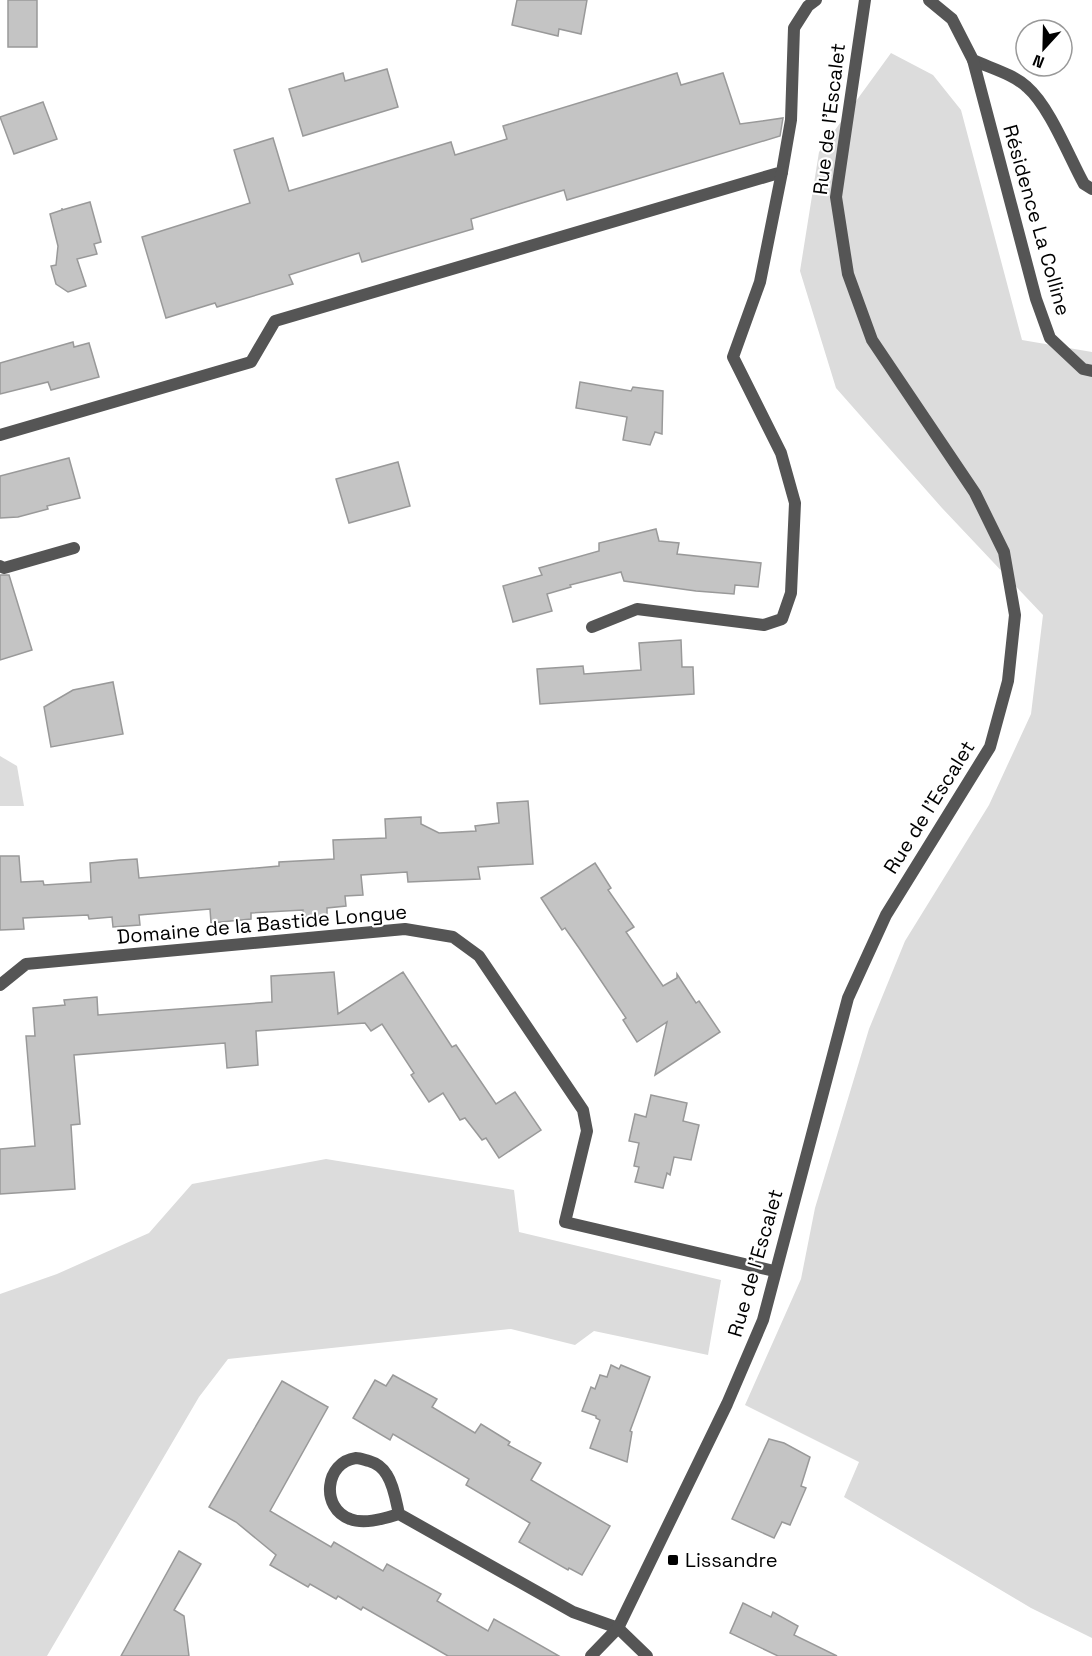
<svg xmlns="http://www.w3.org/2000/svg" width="1092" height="1656" font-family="'Space Grotesk',sans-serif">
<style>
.green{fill:#dcdcdc}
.building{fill:#c4c4c4;stroke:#999;stroke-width:1.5}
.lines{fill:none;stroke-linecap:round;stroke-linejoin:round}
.minor{stroke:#555;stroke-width:12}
.poi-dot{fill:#000;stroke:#fff;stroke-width:2}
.labels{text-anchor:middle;stroke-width:4.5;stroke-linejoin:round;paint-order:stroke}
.street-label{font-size:20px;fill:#000;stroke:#fff}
.poi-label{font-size:20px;fill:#000;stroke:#fff;text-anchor:start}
</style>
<rect width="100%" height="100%" fill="#fff"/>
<g class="green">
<path d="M891,53L933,75L961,110L1022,340L1092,352V1638L1031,1608L844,1497L859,1462L745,1405L801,1279L815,1208L869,1029L905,941L989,805L1031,714L1043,615L942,508L836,388L800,271L819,152Z"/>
<path d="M0,756L17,766L24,806H0Z"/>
<path d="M326,1159L514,1190L519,1232L721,1280L708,1355L594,1331L575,1345L511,1329L228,1359L199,1397L47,1656H0V1294L57,1274L149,1233L192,1184Z"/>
</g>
<g class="building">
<rect x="8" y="0" width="29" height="47"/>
<path d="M517,0H587L581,34L559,29L558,36L512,25Z"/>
<path d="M387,69L398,107L303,136L289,89L343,73L345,81Z"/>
<path d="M677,73L681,85L723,73L740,124L783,118L780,136L567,200L564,190L522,203L471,219L473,229L362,262L359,253L289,275L293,284L217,307L215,303L166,318L142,237L250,203L234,150L273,138L289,191L451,142L455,155L507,139L503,126Z"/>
<path d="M43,102L57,139L14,154L0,117Z"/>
<path d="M90,202L101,242L94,244L97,254L77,259L86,286L68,292L56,284L51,266L56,265L58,246L50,214L62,210V208V210Z"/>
<path d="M73,342L74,347L89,343L99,377L51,390L48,382L0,394V363Z"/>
<path d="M580,382L631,391L633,387L663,391L662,434L655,432L650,445L623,440L627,417L576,408Z"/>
<path d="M69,458L80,498L47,506L48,509L18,517L0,518V476Z"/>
<path d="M398,462L410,506L349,523L336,479Z"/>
<path d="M656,529L659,541L679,543L677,554L761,563L758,587L735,585L734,594L696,591L624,581L621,572L570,585L571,587L547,594L552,611L513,622L503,586L542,575L539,568L599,551V543Z"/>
<path d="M0,575H9L32,650L0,660Z"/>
<path d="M681,640L682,667H693L694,694L540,704L537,669L583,666L584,674L641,670L639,643Z"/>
<path d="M113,682L123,734L51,747L44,707L73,690Z"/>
<path d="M528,801L533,864L478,867L480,879L408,882L407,872L361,875L363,895L345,896L346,906L327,908V916L303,917V910L251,913V919L211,923L210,909L139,915L140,925L113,927L112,917L89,919L88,915L23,918L24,929L0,930V856H19L21,882L43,881L44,885L91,882L90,863L120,860L137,859L139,878L279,866V862L334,859L333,840L386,838L385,819L421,817V824L439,833L476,831L475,826L499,823L497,803Z"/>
<path d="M595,863L611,888L608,890L634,927L626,932L663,986L677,978V974L696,1003L699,1001L720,1032L655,1075L667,1022L637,1042L623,1020L626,1018L579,948L565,928L562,930L541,898Z"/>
<path d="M334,972L338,1014L403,972L452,1047L456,1045L496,1104L515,1092L541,1130L499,1158L486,1138L482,1140L465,1118L460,1120L443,1093L429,1102L411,1075L414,1073L382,1024L371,1031L365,1023L256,1031L258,1065L227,1068L225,1043L74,1055L80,1124L71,1125L75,1189L0,1194V1149L35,1146L26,1036H35L33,1008L65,1005L64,1000L97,997L98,1015L272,1002L271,976Z"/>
<path d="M651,1095L687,1103L683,1121L699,1125L691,1160L674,1157L670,1175L667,1173L663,1188L635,1182L639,1167L634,1166L639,1143L629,1141L635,1114L646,1117Z"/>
<path d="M611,1365L619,1369L621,1365L650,1377L630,1431L632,1432L627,1462L590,1448L600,1420L596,1418V1416L582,1411L591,1387L595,1389L600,1375L607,1377Z"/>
<path d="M393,1375L437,1399L432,1407L475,1433L481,1424L510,1442L508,1445L541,1463L531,1480L610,1526L582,1575L569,1568L568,1570L519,1542L530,1523L466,1485L469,1479L393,1434L390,1440L353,1418L375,1380L386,1386Z"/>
<path d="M282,1381L328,1407L270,1511L331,1547L334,1542L383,1571L387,1564L441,1594L437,1601L488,1631L494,1619L559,1656H448L363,1607L361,1610L338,1596L336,1599L310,1584L308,1587L270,1565L276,1555L236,1522L209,1507Z"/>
<path d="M769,1439L784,1443L810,1457L801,1486L806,1488L790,1525L782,1522L774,1538L732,1519Z"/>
<path d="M179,1551L201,1564L174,1610L184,1616L189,1656H121Z"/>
<path d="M743,1603L771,1617L773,1612L798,1626L794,1635L837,1656H778L730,1633Z"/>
</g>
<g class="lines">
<g class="minor">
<path d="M929,0L952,19L973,60C990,68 1013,74 1027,87C1050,107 1069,157 1084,184L1092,189"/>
<path d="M973,60L1036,299L1050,338L1083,369L1092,371"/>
<path d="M0,435L251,362L275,321L782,172L791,120L794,28L808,6L816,0"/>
<path d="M0,566L4,568L74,548"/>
<path d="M592,627L637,609L764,625L782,619L791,593L795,503L781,453L733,357L760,282L782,172"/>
<path d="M0,985L26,964L405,929L453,937L479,956L583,1110L587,1131L565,1222L774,1271"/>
<path d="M399,1514C385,1518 365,1525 350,1519C320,1508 325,1462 356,1458C360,1458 365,1460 369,1461C376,1463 383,1468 387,1475C394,1486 396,1501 399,1514L573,1612L618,1628L647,1656"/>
<path d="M591,1656L618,1628L727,1404L763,1320L848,998L886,915L990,747L1008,681L1015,615L1004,552L975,493L872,340L848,274L836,197L865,0"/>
</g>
</g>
<rect class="poi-dot" x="667" y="1554" width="12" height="12" rx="3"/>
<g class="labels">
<g class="street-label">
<text transform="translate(829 119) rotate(-83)" y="7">Rue de l'Escalet</text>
<text transform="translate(1037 220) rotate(74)" y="7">Résidence La Colline</text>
<text transform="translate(929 807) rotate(-58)" y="7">Rue de l'Escalet</text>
<text transform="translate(262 924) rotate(-5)" y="7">Domaine de la Bastide Longue</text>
<text transform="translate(755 1263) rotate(-74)" y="7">Rue de l'Escalet</text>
</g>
<g class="poi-label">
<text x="685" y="1567">Lissandre</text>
</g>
</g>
<g transform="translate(1044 48) rotate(202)"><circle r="28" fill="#ffffff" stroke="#999999" stroke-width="1.5"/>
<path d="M0-4.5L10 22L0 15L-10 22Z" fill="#000000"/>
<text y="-9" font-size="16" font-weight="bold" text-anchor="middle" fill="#000000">N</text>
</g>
</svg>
